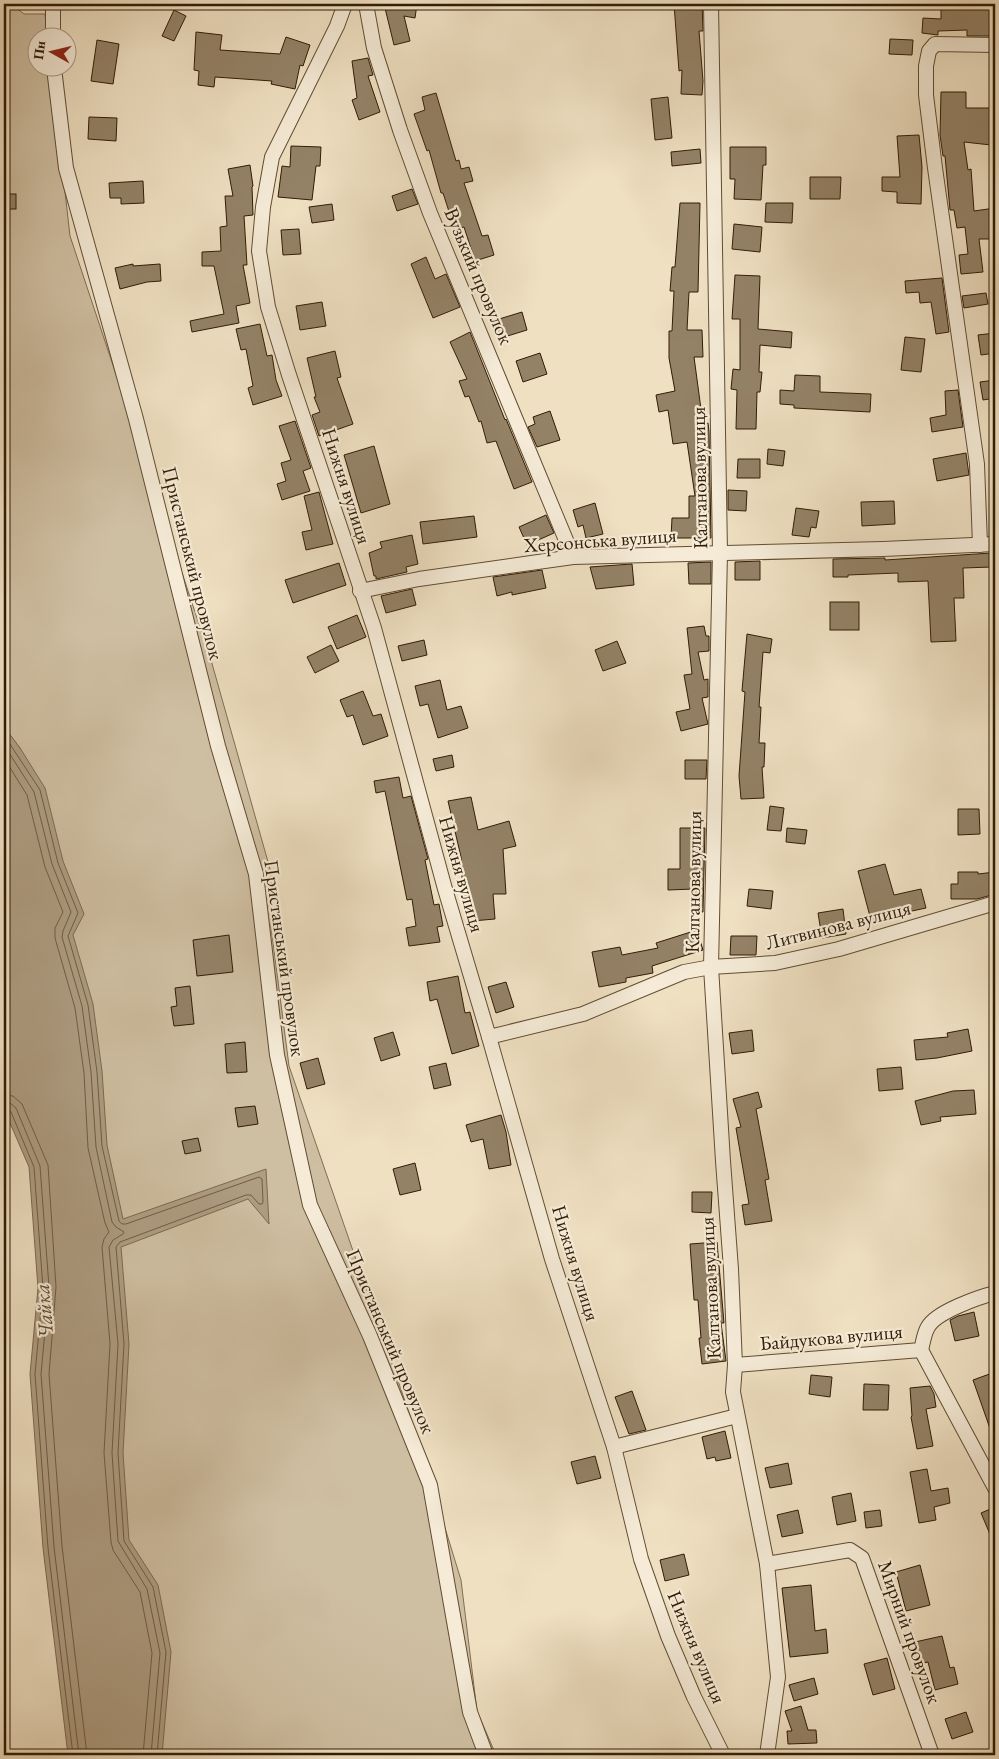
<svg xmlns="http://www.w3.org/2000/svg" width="999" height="1759" font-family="'EB Garamond',serif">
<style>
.green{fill:#cfbfa2;stroke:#806e54}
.water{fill:#ae9d82;stroke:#7c6950}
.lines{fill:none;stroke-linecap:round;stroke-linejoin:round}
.shore{stroke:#705c44;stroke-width:1}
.building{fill:#948267;stroke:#311c05}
.street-casing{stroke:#604d34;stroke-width:16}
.street{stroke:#f5ebd7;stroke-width:14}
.labels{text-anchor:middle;stroke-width:4.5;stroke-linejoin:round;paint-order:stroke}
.street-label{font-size:20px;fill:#311c05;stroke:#f5ebd7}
.water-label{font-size:21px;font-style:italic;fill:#5d4931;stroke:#f5ebd7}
</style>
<rect width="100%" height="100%" fill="#efe0c2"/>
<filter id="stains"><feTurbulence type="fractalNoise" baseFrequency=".004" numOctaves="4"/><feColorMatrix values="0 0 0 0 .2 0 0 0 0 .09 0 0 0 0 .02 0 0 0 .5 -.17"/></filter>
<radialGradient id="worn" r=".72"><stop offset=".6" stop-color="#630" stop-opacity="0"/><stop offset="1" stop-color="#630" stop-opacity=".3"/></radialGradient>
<path class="green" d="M4,4H11L24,14H45L47,37L38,38V68H51L70,236L211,660L272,876L271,927L289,1066L414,1427L461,1580L477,1711L496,1755H102L20,748L4,727Z"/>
<path class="water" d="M4,727L20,748L45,788L63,861L84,914L73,935L93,1004L102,1071L107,1145L123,1219L266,1169L269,1224L248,1199L121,1247L129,1344L123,1453L129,1540L158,1585L171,1652L162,1755H68L43,1548L30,1374L38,1288L29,1167L4,1109Z"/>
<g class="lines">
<g class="shore">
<path d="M4,735L40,790L58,863L78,913L68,936L88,1005L97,1072L102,1146L119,1221L122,1224H126L259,1177L262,1179L263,1202L262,1204H259L251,1195H246L120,1242L116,1247L124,1344L118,1453L124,1541L153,1587L166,1652L157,1755"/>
<path d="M4,745L34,792L52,864L71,912L63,931L62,937L82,1006L91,1072L96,1147L112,1222L116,1227L124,1232L123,1234L113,1240L109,1247L118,1344L112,1453L118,1541L147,1589L160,1653L151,1755"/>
<path d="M4,758L27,795L45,867L63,912L55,928V938L75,1008L84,1073L88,1148L105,1223L109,1232L104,1239L102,1247L110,1344L104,1453L111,1542L113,1550L140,1592L152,1653L143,1755"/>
<path d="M4,1095L13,1096L22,1104L48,1165L56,1287L49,1374L62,1546L87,1755"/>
<path d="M4,1102L10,1103L16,1108L40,1166L49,1287L41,1374L54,1547L79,1755"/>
<path d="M4,1108L8,1109L11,1112L34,1167L43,1288L35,1374L48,1548L73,1755"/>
</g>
</g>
<g class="building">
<path d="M384,4H417L415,18L404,16L410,41L394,45Z"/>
<path d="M674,4H702L703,31H699L703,81L702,95L681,94L682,70L679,71Z"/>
<path d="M941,4H995V36H967V30L938,31V35L922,33L923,18L941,19Z"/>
<path d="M174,10L186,16L174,41L162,36Z"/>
<path d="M196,32L222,35L220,50L280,54L286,37L310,45L303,66L300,65L295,89L271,84L272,81L215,77L214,87L198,85L199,71L194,70Z"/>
<path d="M890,39L913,40L912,55L889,54Z"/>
<path d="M97,40L119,44L113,84L91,81Z"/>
<path d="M368,58L373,75L368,76L380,112L359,120L352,100L357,98L352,61Z"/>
<path d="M941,92H966V108H995V130H993L991,145L964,142L968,170L971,169L974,211L995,208V239H979L983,272L961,274L959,255L968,254L965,227L957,228L954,210H950L945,156H943L940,135Z"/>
<path d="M436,93L456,161L459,160L461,169L469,167L473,181L464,183L482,236L488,235L494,255L475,261L464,227L455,230L443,193H441L429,150L427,151L414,114L425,110L422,97Z"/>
<path d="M668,97L672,138L655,140L651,99Z"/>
<path d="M89,117L117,118L116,141L88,139Z"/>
<path d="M919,135L922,167L921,204L897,203V192L882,191V177H900L897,136Z"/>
<path d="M291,146L321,147L320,166H316L312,200L278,197L282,166L290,167Z"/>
<path d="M730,147H766V165H763L761,200L734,199L735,179H730Z"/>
<path d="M700,149L701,163L672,166L671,152Z"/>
<path d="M250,165L253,186L252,187L253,215L244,216L247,265H243L250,303L236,306L239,323L192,332L190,321L224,314L214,266H202V252L221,251L220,227L227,226L225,196H233L228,169Z"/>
<path d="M810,177H841L840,199H810Z"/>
<path d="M143,181L144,203L121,204V198H110L109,183Z"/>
<path d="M412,189L418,204L397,211L392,196Z"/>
<rect x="4" y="194" width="12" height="15"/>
<path d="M680,203H700L698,292H689L687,330H702L703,357H694L703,424L708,423L709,432L711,538H671L672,518H689V496H695L687,442L673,444L668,410L659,412L656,395L675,391L669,358V331H672L674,291H670L672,267H675Z"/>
<path d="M766,203H793L792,223L765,222Z"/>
<path d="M332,204L334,220L312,223L309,207Z"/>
<path d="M734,224L762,227L760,252L732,249Z"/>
<path d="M299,229L301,254L283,255L281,230Z"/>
<path d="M426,257L435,279L446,274L460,307L433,318L411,264Z"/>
<path d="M133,264V266L160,264L161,281L147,282L120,289L115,268Z"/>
<path d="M735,275L760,276L758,329L792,332L791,348L760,345L759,372H762L760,392H757L756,429H736L737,390L731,389L733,369L740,370V319H732Z"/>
<path d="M942,278L949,332L936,334L931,302L920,303L919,292L906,293L905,281Z"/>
<path d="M986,293L988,304L964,308L962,296Z"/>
<path d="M322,302L326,326L300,330L296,306Z"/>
<path d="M522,312L527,330L501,338L496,320Z"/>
<path d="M260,324L267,356L272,355L276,380L282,396L253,405L248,388L253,386L246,349L241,350L236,329Z"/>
<path d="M470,332L505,420L506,419L532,482L514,489L496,441L487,443L481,421L479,422L469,396L465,397L459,381L467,379L450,342Z"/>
<path d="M995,333V353L981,355L978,335Z"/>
<path d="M905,337L925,339L921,372L901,370Z"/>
<path d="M335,351L341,377L337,378L353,424L319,436L312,415L320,412L314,397H316L307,358Z"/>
<path d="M540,353L547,374L523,382L516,361Z"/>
<path d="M795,375L820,376V392L871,394L870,412L794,408V405L780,404V390L794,391Z"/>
<path d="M995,380V398L983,400L980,382Z"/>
<path d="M958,390L963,427L932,432L930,418L946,415L945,391Z"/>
<path d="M550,411L560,440L537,447L528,427L535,424L533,417Z"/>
<path d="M295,421L311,468L303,471L310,491L282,500L277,484L286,481L281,463L291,460L279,426Z"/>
<path d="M374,446L390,504L361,513L344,455Z"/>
<path d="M768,449L785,451L783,466L767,464Z"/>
<path d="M966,453L969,475L937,481L933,459Z"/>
<path d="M738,459H760V478H737Z"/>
<path d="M728,490L747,491L746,511L728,510Z"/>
<path d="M319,492L333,544L306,550L302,532L312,530L304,496Z"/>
<path d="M894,501L895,524L862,526L861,502Z"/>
<path d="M595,503L603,534L586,538L583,525L578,527L573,510Z"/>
<path d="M796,508L819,511L816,528L811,527L809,537L792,535Z"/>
<path d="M546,515L554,533L527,545L519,527Z"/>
<path d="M474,516L477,537L423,544L420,522Z"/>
<path d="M412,535L418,564L406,567L407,572L376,579V576H374L369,553L382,548L380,542Z"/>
<path d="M991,553L992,567L963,568L964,598H954L956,641L931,642L928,581L898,582V573L848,575V577H833V559L885,558V560Z"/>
<path d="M760,561V580H735V562Z"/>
<path d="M711,562V584H689L688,563Z"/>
<path d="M339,563L346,585L293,603L285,580Z"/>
<path d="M632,564L634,585L596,589L590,567Z"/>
<path d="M542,570L546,588L512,595V592L497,596L493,577Z"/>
<path d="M412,589L416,605L386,613L381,596Z"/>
<rect x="830" y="602" width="29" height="28"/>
<path d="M357,615L366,637L337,649L328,627Z"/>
<path d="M704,626L706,636H709V651L698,652L704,680L708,679V697L702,698L708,724L681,731L676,712L690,709L684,675L692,674L687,628Z"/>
<path d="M747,634L772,639L770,653L763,652L759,707H761L759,743H765L764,767H762L764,798L741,799L739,776L745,692L742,691Z"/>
<path d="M424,640L427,655L402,661L398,646Z"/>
<path d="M617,641L626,663L603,671L595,650Z"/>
<path d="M331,645L339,661L315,673L307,657Z"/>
<path d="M440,680L447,710L461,706L468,728L438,738L428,704L420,706L415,686Z"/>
<path d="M363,691L373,716L381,714L388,736L363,745L353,715L347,717L340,700Z"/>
<path d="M452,755L454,767L436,771L433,759Z"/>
<path d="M685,760H707L706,779H685Z"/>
<path d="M399,777L403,798L411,796L428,859L425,860L434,905L439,904L443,926L437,927L440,942L409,946L406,928L416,926L412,899L407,900L385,791L376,793L374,781Z"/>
<path d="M471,797L478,830L509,821L516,846L503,849L506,894H493L495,919L472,921L470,895L463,896L461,857L448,801Z"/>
<path d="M770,806L784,808L781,831L767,830Z"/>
<path d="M958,809H979L980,834L958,835Z"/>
<path d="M680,828H705L703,912H695L694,889L668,890V869H680Z"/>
<path d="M787,828L807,830L805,844L786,842Z"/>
<path d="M885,864L894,895L921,889L926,908L898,914L899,917L872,924L858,871Z"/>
<path d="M958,872H978V874L995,872V894L977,899H951V884H958Z"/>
<path d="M749,889L773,891L771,909L747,906Z"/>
<path d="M843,909L846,934L822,938L818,913Z"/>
<path d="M697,930L703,950L652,966L653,973L626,978V982L599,987L592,952L620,947L622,955L658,948L656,943Z"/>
<path d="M229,935L233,972L197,976L193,940Z"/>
<path d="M731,936H757L756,955H730Z"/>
<path d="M458,976L465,1013L470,1012L479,1046L452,1054L437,999L430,1001L427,982Z"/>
<path d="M506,982L514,1007L496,1013L488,987Z"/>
<path d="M190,986L194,1024L174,1026L171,1007L177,1006L175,988Z"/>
<path d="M968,1029L972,1051L937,1058L916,1060L914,1040L948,1037L947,1033Z"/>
<path d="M752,1030L754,1051L732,1054L729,1033Z"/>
<path d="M393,1032L400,1055L381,1061L374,1038Z"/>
<path d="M245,1042L247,1072L227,1073L225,1044Z"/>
<path d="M318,1058L325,1084L307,1089L300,1063Z"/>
<path d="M446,1063L451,1085L434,1089L429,1067Z"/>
<path d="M901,1067L903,1089L879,1091L877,1069Z"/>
<path d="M974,1090L976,1114L940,1117L941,1121L921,1125L915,1101L953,1091Z"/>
<path d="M758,1092L762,1107L756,1109L769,1179L765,1180L772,1221L745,1225L742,1205L749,1204L736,1128L741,1127L733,1099Z"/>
<path d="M255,1106L258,1124L238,1127L235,1108Z"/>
<path d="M501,1115L506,1132L511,1165L489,1169L483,1139L471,1142L466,1125Z"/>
<path d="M198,1138L201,1151L185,1154L182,1141Z"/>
<path d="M415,1163L421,1190L400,1195L393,1169Z"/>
<path d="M692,1192H712L711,1213L692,1212Z"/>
<path d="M717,1242L724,1323H721L726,1361L702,1364L699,1338H701L698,1300H694L690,1244Z"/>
<path d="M974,1312L979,1336L955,1341L950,1320L958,1316Z"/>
<path d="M995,1372V1437H993L973,1380Z"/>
<path d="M811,1375L832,1377L830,1397L809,1394Z"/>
<path d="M864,1384L889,1385L888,1410H863Z"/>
<path d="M930,1386L934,1394L936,1407L926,1409L933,1446L917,1449L911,1417L912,1416L910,1388Z"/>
<path d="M632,1391L646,1430L629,1434L615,1397Z"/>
<path d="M725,1431L731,1458L716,1461L715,1457L707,1459L702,1437Z"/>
<path d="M595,1456L601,1478L577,1484L571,1462Z"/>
<path d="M788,1463L792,1484L770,1488L765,1468Z"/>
<path d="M927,1469L931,1491L948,1488L950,1503L934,1507L936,1520L919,1523L910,1472Z"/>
<path d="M851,1493L856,1521L837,1525L832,1497Z"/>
<path d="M995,1507V1546L981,1513Z"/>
<path d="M798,1510L803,1533L782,1537L777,1515Z"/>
<path d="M880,1510L882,1526L866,1528L864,1512Z"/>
<path d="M684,1554L689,1575L665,1581L660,1560Z"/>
<path d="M920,1565L930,1605L906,1611L896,1572Z"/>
<path d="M811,1585L815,1631L826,1629L828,1653L790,1657L782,1588Z"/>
<path d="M942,1636L950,1668L954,1667L958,1684L935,1690L928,1662L920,1664L915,1642Z"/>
<path d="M887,1658L895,1689L873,1695L864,1664Z"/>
<path d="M814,1678L818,1694L794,1701L789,1685Z"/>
<path d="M801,1706L808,1730H816L817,1743L788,1744L787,1731H792L785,1711Z"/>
<path d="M966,1712L973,1732L952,1739L945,1719Z"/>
</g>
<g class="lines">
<g class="street-casing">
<g id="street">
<path d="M53,4V38"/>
<path d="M345,4L337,26L272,157L263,207L259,251L268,307L289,375L374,628L445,889L489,1037L552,1259L614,1447L641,1559L668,1636L694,1697L723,1755"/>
<path d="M366,4L374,48L400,130L430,213L573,557"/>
<path d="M711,4L720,553L711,967L723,1161L731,1269L735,1365L733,1392L767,1564L778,1677L767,1755"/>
<path d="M54,68L66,168L136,419L218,746L256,874L277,1055L310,1205L370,1336L430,1485L470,1712L486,1755"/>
<path d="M980,545L977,464L935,168L926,95V66L929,51L935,44L995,45"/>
<path d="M360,591L419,579L573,557L883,549L995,544"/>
<path d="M489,1037L583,1014L684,972L711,967L775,963L839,949L995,903"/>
<path d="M921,1350L995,1488"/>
<path d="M735,1365L921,1350C923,1343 924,1333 928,1327C936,1312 979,1297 995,1293"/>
<path d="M614,1447L737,1416"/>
<path d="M767,1564L850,1550L862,1558L932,1755"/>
</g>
</g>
<use href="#street" class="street"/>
</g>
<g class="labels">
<g class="street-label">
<text transform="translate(479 276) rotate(67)" y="7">Вузький провулок</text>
<text transform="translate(699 478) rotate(-91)" y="7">Калганова вулиця</text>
<text transform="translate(347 486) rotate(72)" y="7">Нижня вулиця</text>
<text transform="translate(600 540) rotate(-4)" y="7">Херсонська вулиця</text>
<text transform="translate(193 563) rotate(76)" y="7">Пристанський провулок</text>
<text transform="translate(462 874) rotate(74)" y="7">Нижня вулиця</text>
<text transform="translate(693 882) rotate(-89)" y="7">Калганова вулиця</text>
<text transform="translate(838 925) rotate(-14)" y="7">Литвинова вулиця</text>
<text transform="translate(285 958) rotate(82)" y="7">Пристанський провулок</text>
<text transform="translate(576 1263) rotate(73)" y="7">Нижня вулиця</text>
<text transform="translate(710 1288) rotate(-93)" y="7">Калганова вулиця</text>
<text transform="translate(831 1337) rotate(-5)" y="7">Байдукова вулиця</text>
<text transform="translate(391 1341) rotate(67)" y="7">Пристанський провулок</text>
<text transform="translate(910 1632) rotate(70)" y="7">Мирний провулок</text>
<text transform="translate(697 1647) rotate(67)" y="7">Нижня вулиця</text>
</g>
<g class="water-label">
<text transform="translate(44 1311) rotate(-95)" y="7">Чайка</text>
</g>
</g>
<rect width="999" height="1759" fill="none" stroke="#efe0c2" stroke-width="20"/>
<rect x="5" y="5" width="989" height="1749" fill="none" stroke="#311c05" stroke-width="2.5"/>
<rect x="10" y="10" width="979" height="1739" fill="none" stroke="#311c05"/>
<g transform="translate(52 52) rotate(278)"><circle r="24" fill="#f5ebd7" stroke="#a79883"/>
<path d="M0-4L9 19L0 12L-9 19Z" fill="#8f2418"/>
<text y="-8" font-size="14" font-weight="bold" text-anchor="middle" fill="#311c05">Пн</text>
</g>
<rect width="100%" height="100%" filter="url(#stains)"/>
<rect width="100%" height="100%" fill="url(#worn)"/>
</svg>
